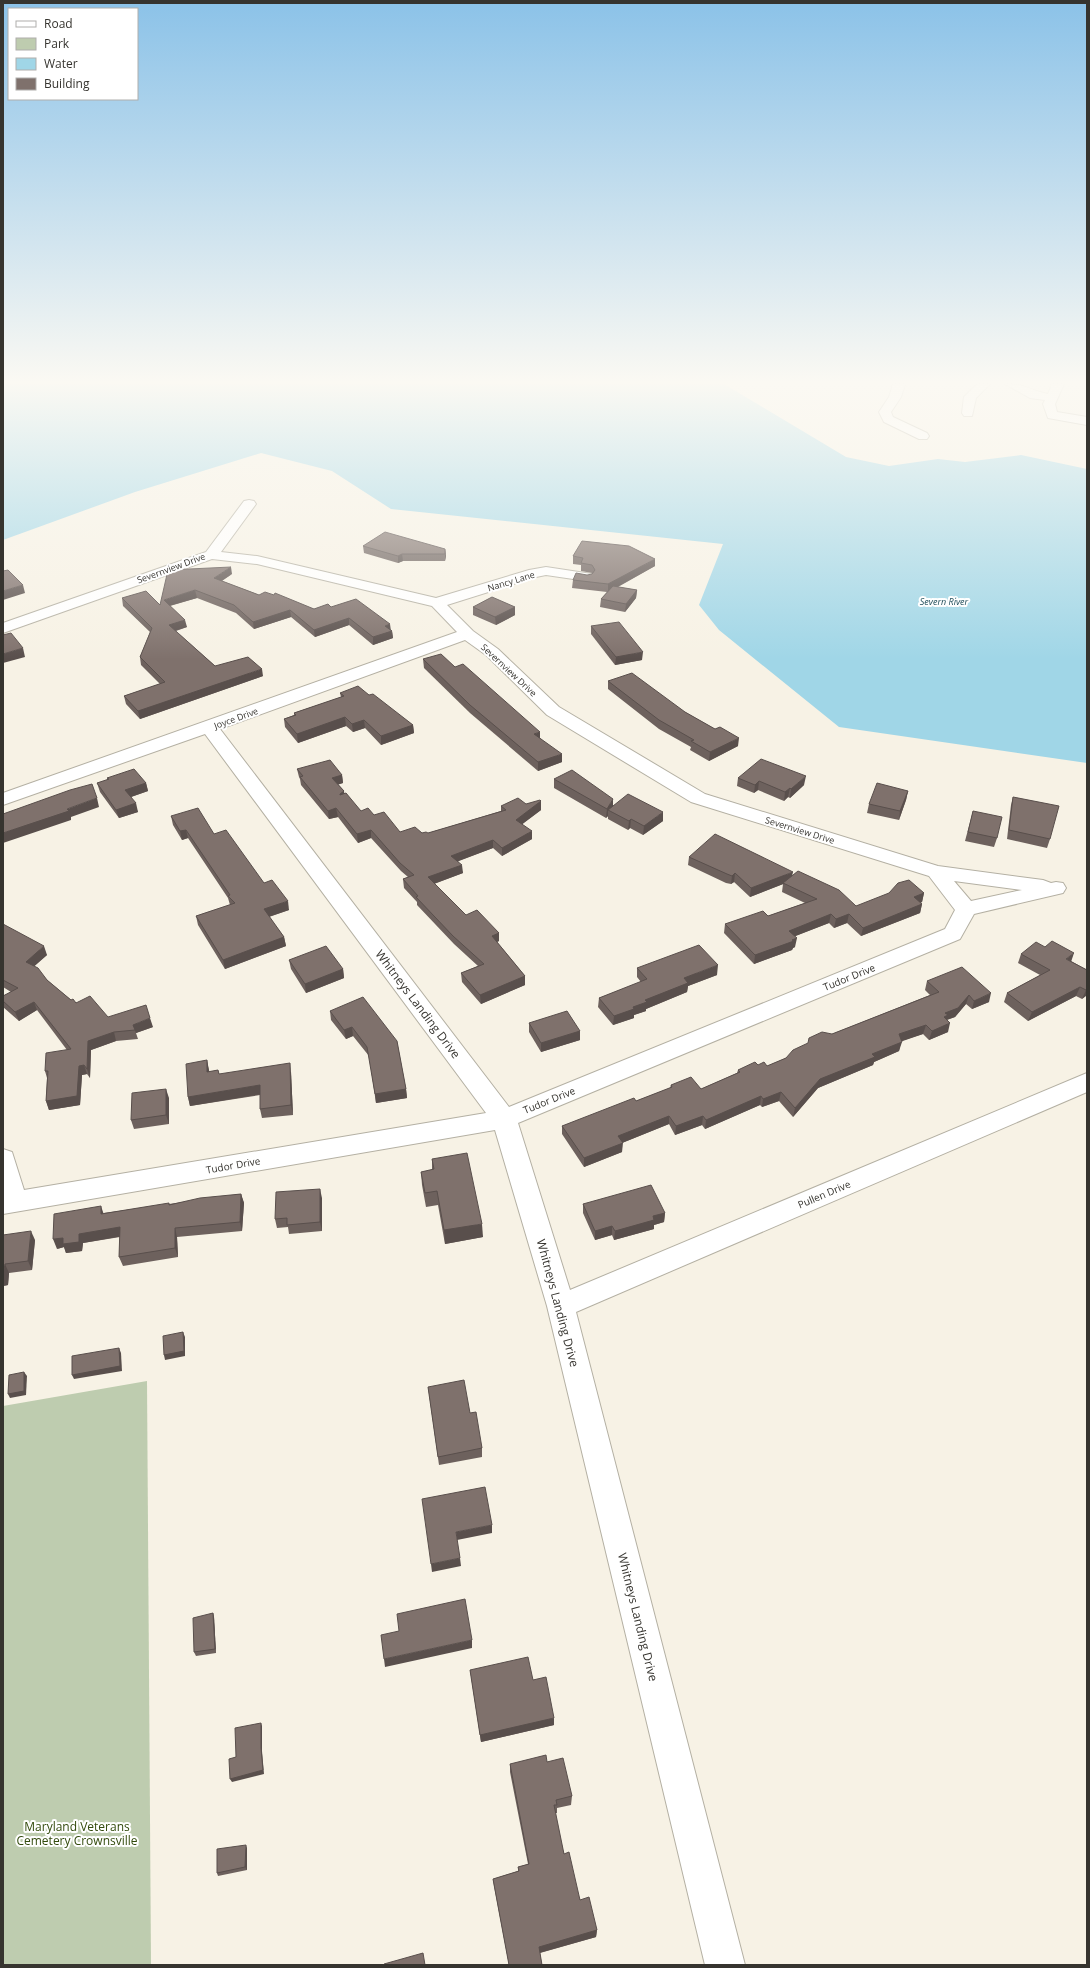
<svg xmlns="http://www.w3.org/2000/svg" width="1090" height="1968" viewBox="0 0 1090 1968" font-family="'Open Sans',sans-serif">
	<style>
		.green { fill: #beccaf }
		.water { fill: #a0d6e7 }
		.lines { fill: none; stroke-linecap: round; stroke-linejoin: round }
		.street-casing { stroke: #b4b0a3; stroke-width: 2 }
		.secondary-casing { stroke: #b4b0a3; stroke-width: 2 }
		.street { fill: #fff; fill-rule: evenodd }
		.secondary { fill: #fff; fill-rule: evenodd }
		.wall { fill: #6d615d }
		.shaded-wall { fill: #594f4c }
		.building { fill: #7f716c; stroke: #594f4c }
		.labels { text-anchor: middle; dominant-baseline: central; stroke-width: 4; stroke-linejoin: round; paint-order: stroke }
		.far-street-label { font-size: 9px; fill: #36342f; stroke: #fff }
		.far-water-label { font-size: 9px; font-style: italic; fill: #1c4a57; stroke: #fff }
		.street-label { font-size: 10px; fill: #36342f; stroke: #fff }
		.near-street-label { font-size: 12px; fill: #36342f; stroke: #fff }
		.near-park-label { font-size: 12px; fill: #324a0c; stroke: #fff }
	</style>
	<rect width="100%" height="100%" fill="#f7f2e5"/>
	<path class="green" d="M147 1381 151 1965H3V1406Z"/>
	<path class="water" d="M3 384H724L846 457 889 466 938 459 965 462 1021 455 1087 469V763L839 727 719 630 699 605 723 544 391 509 332 471 261 453 135 492 3 540Z"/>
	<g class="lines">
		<defs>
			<g id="street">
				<path d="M977 384H990L976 398 972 416H964L962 413 964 397Z"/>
				<path d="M1005 384C1022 383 1032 391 1048 394L1052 384H1064L1055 404 1057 412 1087 417V425L1048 418 1043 404 1045 400 1030 398Z"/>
				<path d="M249 500 254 501 256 504 221 552 257 556 436 598 529 570 546 567 592 574 594 577 592 580 587 581 546 575 536 577 447 605 473 631 498 649 559 707 705 794 938 866 1043 880 1051 883 1056 882 1063 883 1066 888 1063 893 974 914 960 939 518 1123 570 1290 1087 1073V1092L576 1312 745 1965H705L547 1306 495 1130 3 1214V1149L12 1152 24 1190 486 1113 205 734 3 805V793L457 632 432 606 257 564 212 559 3 633V623L206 552 244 501ZM465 640 486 655 547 715 691 802 929 876 955 910 945 929 509 1107 220 729ZM954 881 1022 890 971 901Z"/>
			</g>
			<path id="secondary" d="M893 384H905L901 397 891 412 893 417 927 433 929 436 927 439H919L884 422 879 412 889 397Z"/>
		</defs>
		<use href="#street" class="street-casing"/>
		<use href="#secondary" class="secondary-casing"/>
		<use href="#street" class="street"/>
		<use href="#secondary" class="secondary"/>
	</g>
	<g class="wall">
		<path d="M363 546 445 549 446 556 445 561H403L398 563 364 553Z"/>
		<path d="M573 556 655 566 618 587 637 590 636 598 625 612 600 607 601 599 607 592 572 588 573 580 593 574 592 573 581 571V565L573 564Z"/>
		<path d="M232 574 222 581 259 595 314 609 331 607 391 630 392 631 393 638 373 645 349 625 315 637 291 617 254 629 236 613 197 598 170 606 187 627 176 631 215 666 263 676 140 719 126 704 124 696 160 684 141 665 140 657 150 632 123 606 122 598 160 605Z"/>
		<path d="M473 607H515V615L496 625 473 615Z"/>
		<path d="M591 626 642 660 615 665 591 634Z"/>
		<path d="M423 659 455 667 540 738 562 762 538 771 470 713 424 668Z"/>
		<path d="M608 681 685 712 715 729 738 746 709 761 690 750 691 747 659 729 608 689Z"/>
		<path d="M340 693 369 695 413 725 414 733 381 745 365 728 353 732 346 726 298 743 285 727 284 719 294 715V713L341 697Z"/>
		<path d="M297 769 342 775 343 783 338 784 344 791V794L361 811 374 815 400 832 428 833 501 811V806L526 804 541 801V810L522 824 532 839 502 856 493 848 458 861 463 873 434 884 466 915 499 933V941L497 942 525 976V985L481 1004 462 982 461 973 478 966 454 944 417 905V902L404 888 403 879 408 877 401 871 371 838 358 843 338 817 329 819 301 785 300 779 299 777Z"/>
		<path d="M107 778 146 783 148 791 131 797 138 812 119 818 100 792 97 783 108 780Z"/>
		<path d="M738 778 804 785 790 798 788 797 784 801 758 790 754 793 737 786Z"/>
		<path d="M554 779 613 806 663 821 643 835 630 828 628 830 608 819V816L606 818 554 788Z"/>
		<path d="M908 791 906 800 899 820 867 813 869 804Z"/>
		<path d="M1013 797 1050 839 1047 848 1007 839 1011 805Z"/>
		<path d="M973 811 997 838 994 847 965 841Z"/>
		<path d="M171 816 214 834 264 883 289 910 269 917 284 937 286 946 225 969 198 925 196 916 230 905 228 898 188 838 182 840 173 825Z"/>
		<path d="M689 857 792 876 856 906 924 893 922 902 920 903 922 904 920 913 861 936 847 923 834 928 829 923 795 936V947L793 948 792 950 754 964 724 933 725 924 768 916 805 903 782 892 783 884 750 897 734 882 731 884 726 883 688 865Z"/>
		<path d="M3 924 47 955 34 966 47 980 71 1000 108 1017 153 1027 136 1033 138 1039 116 1041 91 1050 90 1078 87 1074 82 1075 80 1105 49 1110 46 1101 47 1078 45 1071 67 1050 37 1010 19 1021 3 1007V996L11 992 3 987Z"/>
		<path d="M1021 954 1071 961 1087 970V995L1082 999 1076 996 1028 1021 1004 1002 1007 993 1040 975 1018 963Z"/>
		<path d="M289 960 343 969 344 978 306 993 291 969Z"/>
		<path d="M637 968 717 975 688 986 687 992 646 1009V1011L634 1015V1018L613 1025 598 1007 599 998 641 982 637 977Z"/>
		<path d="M927 981 989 1002 972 1009 966 1004 955 1017 947 1020 948 1032 929 1040 923 1034 901 1041 899 1051 874 1062 873 1065 818 1088 793 1117 779 1101 762 1107 760 1105 705 1129 702 1125 675 1135 669 1124 622 1143V1152L584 1167 562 1134V1126L636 1101 670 1088 671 1085 701 1089 737 1073 738 1070 758 1065 767 1066 786 1058 832 1034 930 995 925 990Z"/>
		<path d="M330 1011 397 1041 406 1089 407 1098 376 1103 369 1056 353 1036 346 1039 331 1020Z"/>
		<path d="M529 1023 580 1031V1040L541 1052 529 1032Z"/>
		<path d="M207 1060 209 1072 218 1070 219 1074 291 1072 293 1115 262 1118 260 1109V1095L190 1106 188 1097Z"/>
		<path d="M169 1098V1124L134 1129 131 1120Z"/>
		<path d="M432 1159 483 1237 445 1244 438 1205 426 1207 422 1185 421 1172 432 1170Z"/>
		<path d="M241 1194 244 1203 242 1231 177 1237 178 1257 123 1266 119 1257 120 1237 83 1243 82 1251 66 1253 64 1247 57 1249 104 1213Z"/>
		<path d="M322 1198V1231L289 1234 288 1227 277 1228 275 1219Z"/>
		<path d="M583 1204 665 1213 664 1222 654 1225V1229L614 1240 612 1235 595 1240 583 1213Z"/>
		<path d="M3 1235 35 1240 32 1270 9 1273 8 1285 3 1286Z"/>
		<path d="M428 1387 470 1413 482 1448V1457L439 1465Z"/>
		<path d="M213 1613 214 1617 216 1653 196 1656 194 1652Z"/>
		<path d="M470 1670 533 1680 554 1725 481 1742Z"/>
		<path d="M547 1762 572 1796 571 1805 557 1808V1813H555L564 1854 580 1900 597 1930 596 1937 540 1953 542 1965H509L494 1886 493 1879 518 1871V1867L528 1864 510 1772V1764Z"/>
		<path d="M247 1848V1870L218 1876 217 1873Z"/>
	</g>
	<g class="shaded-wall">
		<path d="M445 549 446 556 445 561Z"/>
		<path d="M402 554 403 561 398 563V556Z"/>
		<path d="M655 559V566L608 592V584Z"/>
		<path d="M231 567 232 574 215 585 214 578Z"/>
		<path d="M23 585 25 593 3 600V591Z"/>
		<path d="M195 590 197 598 165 607 164 600Z"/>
		<path d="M637 590 636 598 625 612 626 604Z"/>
		<path d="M515 607V615L496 625 495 617Z"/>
		<path d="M290 610 291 617 254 629 253 622Z"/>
		<path d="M349 618V625L315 637 314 630Z"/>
		<path d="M185 620 187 627 171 632 169 625Z"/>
		<path d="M390 624 391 631H392L393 638 373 645V637L385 626Z"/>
		<path d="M23 648 25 657 3 663V654Z"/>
		<path d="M643 652 642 660 615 665 616 657Z"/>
		<path d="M262 669 263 676 140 719 138 711Z"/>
		<path d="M345 717 346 726 298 743 297 734Z"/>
		<path d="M364 720 365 728 353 732 352 724Z"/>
		<path d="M413 725 414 733 381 745V736Z"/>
		<path d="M540 732V741L534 734Z"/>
		<path d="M739 738 738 746 709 761 710 752Z"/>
		<path d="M562 754V762L538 771V762Z"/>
		<path d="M342 775 343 783 334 786 332 778Z"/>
		<path d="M806 776 804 785 790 798 791 789Z"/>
		<path d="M759 781 758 790 754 793 755 785Z"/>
		<path d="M146 783 148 791 128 798 125 790Z"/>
		<path d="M790 788 788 797 784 801 785 792Z"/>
		<path d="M344 791 345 799 341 802 340 794Z"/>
		<path d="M908 791 906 800 899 820 900 811Z"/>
		<path d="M97 798 99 807 71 817V820L3 843V833Z"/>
		<path d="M613 799V808L608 810V816L606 818 607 809Z"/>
		<path d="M541 801V810L516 829V820Z"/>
		<path d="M136 803 138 812 119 818 116 810Z"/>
		<path d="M336 808 338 817 329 819 328 811Z"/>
		<path d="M663 812V821L643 835 644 826Z"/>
		<path d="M631 819 630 828 628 830 629 821Z"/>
		<path d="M186 830 188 838 182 840 180 831Z"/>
		<path d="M371 830V838L358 843 357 834Z"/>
		<path d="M532 831V839L502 856V848Z"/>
		<path d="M493 840V848L451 864V856Z"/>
		<path d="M462 865 463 873 428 886V877Z"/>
		<path d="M793 872 791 881 750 897 751 888Z"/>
		<path d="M735 873 734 882 731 884 732 876Z"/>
		<path d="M924 893 922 902 912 906 914 897Z"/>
		<path d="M288 901 289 910 265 918 264 909Z"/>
		<path d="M922 904 920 913 861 936 863 928Z"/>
		<path d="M831 914 829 923 788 939 789 931Z"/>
		<path d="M849 914 847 923 834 928 836 919Z"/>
		<path d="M499 933V941L492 944V936Z"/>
		<path d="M284 937 286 946 225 969 223 960Z"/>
		<path d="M797 938 795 947 793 948 792 950 754 964 755 955Z"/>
		<path d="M44 946 47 955 29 971 26 962Z"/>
		<path d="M1074 953 1071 962 1066 959Z"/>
		<path d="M718 965 717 975 688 986 687 992 646 1009V1011L634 1015V1018L613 1025 614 1016 645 1000 684 978Z"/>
		<path d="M343 969 344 978 306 993 305 984Z"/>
		<path d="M525 976V985L481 1004 480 995Z"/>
		<path d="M1080 987 1076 996 1028 1021 1032 1012Z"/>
		<path d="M1087 989V995L1082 999 1086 990Z"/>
		<path d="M991 993 989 1002 972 1009 974 1001Z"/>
		<path d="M969 995 966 1004 955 1017 946 1020 944 1017 945 1013Z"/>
		<path d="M34 1002 37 1010 19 1021 15 1012Z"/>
		<path d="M150 1018 153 1027 136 1033 133 1025Z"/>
		<path d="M950 1023 948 1032 929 1040 932 1031Z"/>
		<path d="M926 1025 923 1034 897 1043 899 1034Z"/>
		<path d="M352 1027 353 1036 346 1039 344 1030Z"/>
		<path d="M580 1031V1040L541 1052V1043Z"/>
		<path d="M114 1032 116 1041 91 1050 90 1078 87 1069 88 1041Z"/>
		<path d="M902 1042 899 1051 874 1062 873 1065 818 1088 793 1117 795 1108 820 1079 872 1054Z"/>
		<path d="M207 1060 209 1070 210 1081 207 1072Z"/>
		<path d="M290 1063 291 1072 293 1115 291 1105Z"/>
		<path d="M84 1065 87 1074 82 1075 80 1105 49 1110 46 1101 79 1066Z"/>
		<path d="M260 1085 262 1094 190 1106 188 1097Z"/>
		<path d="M166 1089 169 1098V1124L166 1115Z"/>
		<path d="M406 1089 407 1098 376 1103 375 1094Z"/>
		<path d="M781 1092 779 1101 762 1107 763 1099Z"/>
		<path d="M761 1096 760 1105 705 1129 706 1120Z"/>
		<path d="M669 1116V1124L617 1145 618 1136Z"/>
		<path d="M703 1116 702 1125 675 1135 676 1126Z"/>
		<path d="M623 1143 622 1152 584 1167V1158Z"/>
		<path d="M320 1189 322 1198V1231L320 1222Z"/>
		<path d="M241 1194 244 1203 242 1231 240 1222Z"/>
		<path d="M101 1206 104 1215 101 1214Z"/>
		<path d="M665 1213 664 1222 654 1225V1229L614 1240 615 1231 653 1216Z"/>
		<path d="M482 1224 483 1237 445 1244 444 1230Z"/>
		<path d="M612 1226V1235L595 1240V1231Z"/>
		<path d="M120 1227 123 1236 83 1243 82 1251 66 1253 64 1247 57 1249 53 1239 79 1234Z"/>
		<path d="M175 1228 177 1237 178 1257 175 1248Z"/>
		<path d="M31 1231 35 1240 32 1270 28 1261Z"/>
		<path d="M5 1264 9 1273 8 1285 3 1286V1276Z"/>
		<path d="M183 1332 185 1337V1356L165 1360 164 1355Z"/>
		<path d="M119 1348 121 1353 122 1371 74 1379 72 1375Z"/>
		<path d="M24 1372 27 1376 26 1395 10 1398 8 1394Z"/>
		<path d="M492 1525V1533L457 1540 456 1532Z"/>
		<path d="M460 1558 461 1566 432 1572 431 1564Z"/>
		<path d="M213 1613 214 1617 216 1653 215 1649Z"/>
		<path d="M472 1640V1648L385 1667 384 1659Z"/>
		<path d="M554 1718V1725L481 1742 480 1735Z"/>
		<path d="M261 1723 262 1726V1751L264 1774 232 1782 230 1779 261 1748Z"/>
		<path d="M246 1845 247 1848V1870L245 1867Z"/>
		<path d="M597 1930 596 1937 539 1953V1947Z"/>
	</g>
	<g class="building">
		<path d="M385 532 445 549V554H402L398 556 363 546Z"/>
		<path d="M582 541 629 546 655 559 608 584 573 580 576 573 587 575 592 574 595 570 592 565 581 563 583 558 573 556Z"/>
		<path d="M231 567 214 578 259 595 265 592 274 595 275 593 314 609 328 604 331 607 356 599 390 624 385 626 392 631 373 637 349 618 314 630 290 610 253 622 234 605 195 590 164 600 185 620 169 625 215 666 248 657 262 669 138 711 124 696 165 682 140 657 152 628 122 598 146 591 160 605 168 570Z"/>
		<path d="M8 570 23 585 3 591V571Z"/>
		<path d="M613 586 637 590 626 604 601 599Z"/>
		<path d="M492 597 515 607 495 617 473 607Z"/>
		<path d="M619 622 643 652 616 657 591 626Z"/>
		<path d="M11 633 23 648 3 654V635Z"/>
		<path d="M441 654 455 667 463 664 540 732 534 734 562 754 538 762 470 705 423 659Z"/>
		<path d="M632 673 685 712 715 729 720 727 739 738 710 752 691 741 694 740 659 720 608 681Z"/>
		<path d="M358 686 369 695 373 694 413 725 381 736 364 720 352 724 345 717 297 734 284 719 296 715 294 713 344 696 340 693Z"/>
		<path d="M761 759 806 776 791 789 790 788 785 792 759 781 755 785 738 778Z"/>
		<path d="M330 760 342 775 332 778 344 791 340 794V795L346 793 361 811 368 808 374 815 384 812 400 832 415 827 422 833 426 832 428 833 506 810 501 806 518 798 526 804 540 800 541 801 516 820 532 831 502 848 493 840 451 856 462 865 428 877 466 915 477 910 499 933 492 936 525 976 480 995 461 973 484 964 453 936 416 897 418 896 403 879 414 875 400 863 371 830 357 834 336 808 328 811 300 777 303 776 297 769Z"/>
		<path d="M134 769 146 783 125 790 136 803 116 810 97 783 109 779 107 778Z"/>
		<path d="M572 770 613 799 607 809 554 779Z"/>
		<path d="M877 783 908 791 900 811 869 804Z"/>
		<path d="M92 784 97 798 67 809 69 811 3 833V814L70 790Z"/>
		<path d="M628 794 663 812 644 826 631 819 629 821 608 810Z"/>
		<path d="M1013 797 1059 806 1050 839 1009 830Z"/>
		<path d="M198 808 214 834 226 830 264 883 272 880 288 901 264 909 284 937 223 960 196 916 235 903 228 896 230 895 186 830 180 831 171 816Z"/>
		<path d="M973 811 1002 817 997 838 968 832Z"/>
		<path d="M715 834 793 872 751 888 735 873 732 876 727 874 689 857Z"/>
		<path d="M798 871 839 890 856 906 889 893 898 883 909 880 924 893 914 897 922 904 863 928 849 914 836 919 831 914 789 931 797 938 792 940 794 941 755 955 725 924 763 911 768 916 817 899 783 883Z"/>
		<path d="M3 924 44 946 26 962 38 968 47 980 71 1000 73 999 76 1003 90 996 108 1017 146 1005 150 1018 133 1025 135 1030 114 1032 88 1041 87 1069 84 1065 79 1066 77 1096 46 1101 48 1071H45L46 1053 71 1049 34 1002 15 1012 3 1001V996L18 988 3 980Z"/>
		<path d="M1052 941 1074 953 1066 959 1087 970V989L1086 990 1080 987 1032 1012 1007 993 1050 970 1021 954 1036 942 1045 947Z"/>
		<path d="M699 945 718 965 684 978 688 983 645 1000 647 1002 633 1007 634 1009 614 1016 599 998 647 979 637 968Z"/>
		<path d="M326 946 343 969 305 984 289 960Z"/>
		<path d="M962 967 991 993 974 1001 969 995 958 1008 945 1013 948 1015 944 1017 950 1023 932 1031 926 1025 899 1034 902 1042 872 1054 875 1057 820 1079 795 1108 781 1092 763 1099 761 1096 706 1120 703 1116 676 1126 669 1116 618 1136 623 1143 584 1158 562 1126 634 1098 636 1101 672 1087 671 1085 691 1077 701 1089 740 1072 738 1070 755 1062 758 1065 764 1062 767 1066 786 1058 793 1050 808 1043 809 1038 822 1032 832 1034 939 992 927 981Z"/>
		<path d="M363 997 397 1041 406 1089 375 1094 367 1047 352 1027 344 1030 330 1011Z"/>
		<path d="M567 1011 580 1031 541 1043 529 1023Z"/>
		<path d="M207 1060V1072L218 1070 219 1074 290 1063 291 1105 260 1109V1085L188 1097 186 1064Z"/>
		<path d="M166 1089V1115L131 1120 132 1093Z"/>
		<path d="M467 1153 482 1224 444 1230 437 1191 425 1193 421 1172 434 1169 432 1159Z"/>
		<path d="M651 1185 665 1213 653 1216 654 1220 615 1231 612 1226 595 1231 583 1204Z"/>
		<path d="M320 1189V1222L287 1225V1218L275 1219 276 1192Z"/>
		<path d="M241 1194 240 1222 175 1228V1248L119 1257 120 1227 79 1234V1242L63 1244V1238L53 1239 54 1214 101 1206V1214L169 1203V1205L200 1198Z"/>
		<path d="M31 1231 28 1261 5 1264 3 1276V1235Z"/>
		<path d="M183 1332 184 1351 164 1355 163 1336Z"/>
		<path d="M119 1348 120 1366 72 1375V1356Z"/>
		<path d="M24 1372V1391L8 1394 9 1375Z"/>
		<path d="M464 1380 470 1413 476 1412 482 1448 438 1457 428 1387Z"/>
		<path d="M485 1487 492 1525 456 1532 460 1558 431 1564 422 1499Z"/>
		<path d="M465 1599 472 1640 384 1659 381 1635 399 1631 397 1614Z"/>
		<path d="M213 1613 215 1649 194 1652 193 1618Z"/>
		<path d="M528 1657 533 1680 546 1677 554 1718 480 1735 470 1670Z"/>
		<path d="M261 1723V1748L263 1770 230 1779 229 1759 236 1757 235 1728Z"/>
		<path d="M546 1755 547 1762 563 1758 572 1796 556 1800 557 1805H554L564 1854 569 1852 580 1900 589 1897 597 1930 539 1947 542 1965H509L493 1879 519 1871 518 1867 529 1864 510 1764Z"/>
		<path d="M246 1845 245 1867 217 1873V1849Z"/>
		<path d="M423 1953 425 1965H384V1964Z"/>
	</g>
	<linearGradient id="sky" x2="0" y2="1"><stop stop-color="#8bc2e8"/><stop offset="0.58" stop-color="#fbf9f3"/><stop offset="1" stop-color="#fbf9f3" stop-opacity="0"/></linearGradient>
	<rect width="1090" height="659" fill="url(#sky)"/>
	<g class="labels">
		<g class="far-street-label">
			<text transform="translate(171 568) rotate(-20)">Severnview Drive</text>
			<text transform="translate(511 581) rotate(-17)">Nancy Lane</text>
			<text transform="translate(509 670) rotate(43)">Severnview Drive</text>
			<text transform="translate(236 718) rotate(-20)">Joyce Drive</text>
			<text transform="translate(800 830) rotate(17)">Severnview Drive</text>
		</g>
		<g class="far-water-label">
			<text x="944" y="601">Severn River</text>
		</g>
		<g class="street-label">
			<text transform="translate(849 977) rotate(-22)">Tudor Drive</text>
			<text transform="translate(549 1100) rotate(-22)">Tudor Drive</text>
			<text transform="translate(233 1165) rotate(-10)">Tudor Drive</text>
			<text transform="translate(824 1194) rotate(-23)">Pullen Drive</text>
		</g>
		<g class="near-street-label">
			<text transform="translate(418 1004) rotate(53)">Whitneys Landing Drive</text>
			<text transform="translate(558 1303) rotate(75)">Whitneys Landing Drive</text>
			<text transform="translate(638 1617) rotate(76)">Whitneys Landing Drive</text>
		</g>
		<g class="near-park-label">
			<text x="77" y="1826">Maryland Veterans<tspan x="77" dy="14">Cemetery Crownsville</tspan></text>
		</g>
	</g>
	<rect width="1090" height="1968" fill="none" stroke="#36342f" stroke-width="8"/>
	<rect x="8" y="8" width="130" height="92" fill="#ffffff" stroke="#afaeac"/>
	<rect x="16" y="21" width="20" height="6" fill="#ffffff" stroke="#afaeac"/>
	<text x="44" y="28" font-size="12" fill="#36342f">Road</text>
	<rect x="16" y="38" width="20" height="12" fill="#beccaf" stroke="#afaeac"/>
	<text x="44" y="48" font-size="12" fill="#36342f">Park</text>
	<rect x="16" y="58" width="20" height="12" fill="#a0d6e7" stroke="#afaeac"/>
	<text x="44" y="68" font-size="12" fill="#36342f">Water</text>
	<rect x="16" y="78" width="20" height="12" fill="#7f716c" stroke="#afaeac"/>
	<text x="44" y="88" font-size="12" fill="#36342f">Building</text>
</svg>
